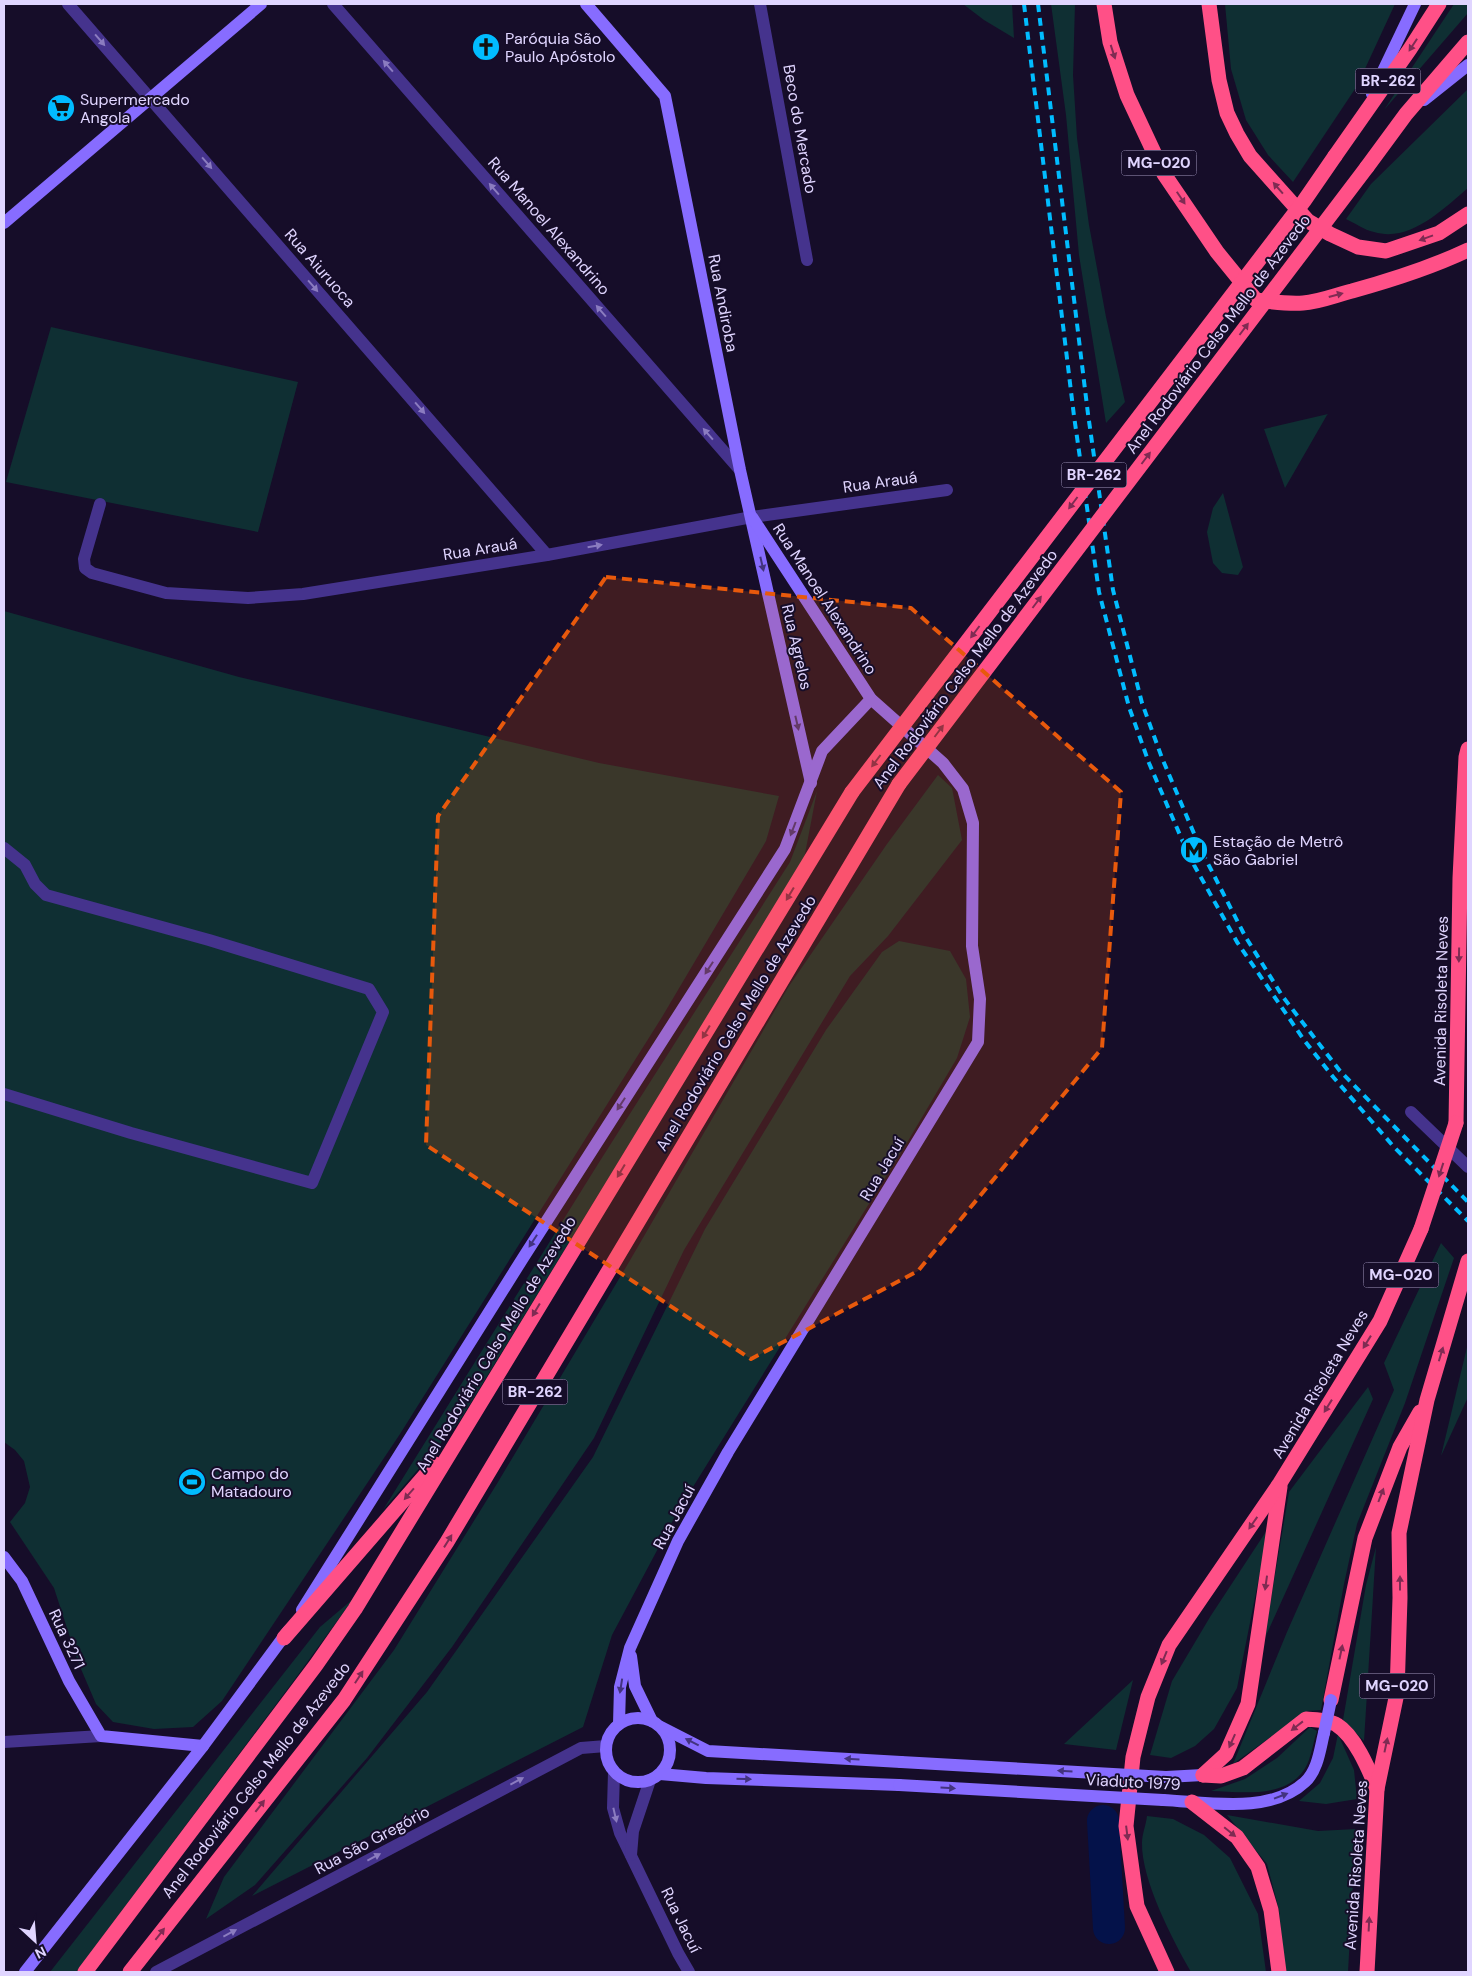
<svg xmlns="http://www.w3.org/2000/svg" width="1472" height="1976" viewBox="0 0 1472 1976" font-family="'DM Sans',sans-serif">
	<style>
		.green { fill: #0f2f33 }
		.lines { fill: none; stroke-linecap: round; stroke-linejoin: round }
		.river { stroke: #04124a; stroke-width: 32 }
		.street { stroke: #45338d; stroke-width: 12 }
		.secondary { stroke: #876cff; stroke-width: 12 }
		.highway { stroke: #ff5087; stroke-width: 15 }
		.rail { stroke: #01bcff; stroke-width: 4; stroke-dasharray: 8 6; stroke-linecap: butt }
		.secondary-bridge { stroke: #876cff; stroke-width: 12 }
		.highway-bridge { stroke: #ff5087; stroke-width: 15 }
		.oneway { fill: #8b7cc0 }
		.oneway2 { fill: #7f2b53 }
		.oneway3 { fill: #43337f }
		.marked { fill: #e8590c; fill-opacity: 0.2; stroke: #e8590c; stroke-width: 4; stroke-dasharray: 10 6; stroke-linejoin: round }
		.labels { text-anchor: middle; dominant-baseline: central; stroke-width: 4; stroke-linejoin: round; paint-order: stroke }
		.shield { fill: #160d29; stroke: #a399bf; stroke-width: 1 }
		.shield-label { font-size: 15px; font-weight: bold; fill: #e0d5ff }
		.poi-label { font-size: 16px; fill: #e0d5ff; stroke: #160d29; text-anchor: start }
		.street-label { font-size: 16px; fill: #e0d5ff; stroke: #160d29 }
	</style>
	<rect width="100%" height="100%" fill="#160d29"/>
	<g class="green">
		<path d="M963 4H1012L1014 38 984 20Z"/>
		<path d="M1051 4H1075L1073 75 1077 138 1089 225 1106 317 1125 402 1106 423 1079 255 1066 115Z"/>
		<path d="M1225 4H1395L1357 86 1293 182 1268 155 1246 120 1231 69Z"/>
		<path d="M1454 4H1468V13L1384 110Z"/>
		<path d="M1468 89V188C1443 209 1410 243 1374 232 1364 230 1355 223 1346 219L1371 184Z"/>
		<path d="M51 327 298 382 258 532 6 482Z"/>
		<path d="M1328 414 1327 415 1285 488 1264 429Z"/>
		<path d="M1223 493 1243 567 1238 575 1222 573 1213 563 1207 532 1213 508Z"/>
		<path d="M4 611 239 677 599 763 779 796 766 841 662 1017 400 1434 222 1701 193 1727 154 1729 113 1722 96 1704 78 1662 54 1588 10 1522 25 1503 30 1487 24 1461 15 1450 4 1442Z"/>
		<path d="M938 775 952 788 962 840 888 936 850 976 684 1250 594 1438 452 1647 367 1758 255 1885 206 1919 224 1877 394 1650 498 1482 629 1262 789 986 887 844Z"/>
		<path d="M817 791 804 859 459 1422 383 1510 598 1164 790 862Z"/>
		<path d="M899 941 950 951 966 979 970 1017 957 1058 908 1141 678 1511 612 1635 583 1727 252 1896 427 1692 593 1457 705 1229 826 1030 882 952Z"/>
		<path d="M1441 1243 1454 1258 1405 1403 1357 1524 1344 1584 1321 1710 1307 1711 1233 1764 1287 1632 1394 1390 1384 1363Z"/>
		<path d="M1468 1343V1397L1441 1456Z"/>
		<path d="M1368 1387 1373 1399 1264 1640 1289 1492Z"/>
		<path d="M1269 1527 1237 1688 1214 1729 1195 1746 1171 1758 1150 1755 1172 1681 1210 1617Z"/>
		<path d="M1376 1547 1364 1741 1343 1720 1366 1585Z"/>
		<path d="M353 1599 295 1679 76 1972H50L320 1627Z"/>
		<path d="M1133 1680 1116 1750 1064 1744Z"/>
		<path d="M1310 1727 1317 1731C1314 1740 1312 1751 1309 1760 1294 1800 1244 1792 1211 1791L1245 1779 1277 1758Z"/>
		<path d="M1338 1734 1354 1770 1357 1799 1326 1804 1299 1801 1320 1783 1333 1758Z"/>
		<path d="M1227 1815 1318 1831 1356 1829 1348 1972H1285L1279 1910 1267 1864Z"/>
		<path d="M1147 1816 1173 1819 1204 1835 1230 1858 1258 1914 1266 1972H1191C1173 1941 1141 1879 1142 1843 1142 1834 1146 1825 1147 1816Z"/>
	</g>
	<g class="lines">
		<path class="river" d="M1103 1821 1109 1928"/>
		<g class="street">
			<path d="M68 4 547 555"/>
			<path d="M333 4 740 470"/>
			<path d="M760 4 807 260"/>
			<path d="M100 504 84 559 85 568 92 573 166 593 248 598 303 594 547 555 752 517 947 490"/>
			<path d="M4 848 25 865 35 884 46 895 209 940 369 989 383 1012 312 1183 131 1133 4 1094"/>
			<path d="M1411 1112 1468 1167"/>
			<path d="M4 1742 101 1736"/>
			<path d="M614 1772 613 1808 620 1833 678 1953 689 1972"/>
			<path d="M631 1855 633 1831 650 1780"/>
			<path d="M156 1972 581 1748 606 1746"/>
		</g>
		<g class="secondary">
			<path d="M586 4 665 96 740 470 811 783"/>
			<path d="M1372 94 1415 4"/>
			<path d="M1424 100 1468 65"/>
			<path d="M4 223 261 4"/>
			<path d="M4 1557 22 1581 69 1681 101 1736 203 1746"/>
			<path d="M302 1610 523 1258 785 849 822 751 871 699"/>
			<path d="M631 1656 635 1686 652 1721"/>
			<circle cx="638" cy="1750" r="32"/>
			<path d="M619 1724 620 1687 630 1648 678 1541 728 1452 978 1042 980 999 972 946 973 823 963 789 943 763 871 699 752 517"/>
			<path d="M661 1727 708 1751 901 1762"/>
			<path d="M660 1774 706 1778 899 1785"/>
			<path d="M1166 1777 1203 1775"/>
			<path d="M1163 1800C1207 1802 1270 1815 1305 1782 1318 1770 1320 1749 1324 1733"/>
			<path d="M25 1972 203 1746 288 1631"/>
		</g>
		<g class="highway">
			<path d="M1104 4 1110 42 1127 95 1164 174 1217 252 1256 300C1272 302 1287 304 1303 303 1319 302 1336 295 1352 291 1392 280 1430 268 1468 250"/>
			<path d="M1209 4 1219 80 1227 113 1237 134 1250 156 1308 221 1330 234 1358 247 1386 251 1439 233 1468 214"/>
			<path d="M1335 156 1410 49 1439 4"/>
			<path d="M1367 167 1406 114 1468 42"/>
			<path d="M1456 1123 1460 878 1466 757 1468 749"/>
			<path d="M284 1638 435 1464"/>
			<path d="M1331 1700 1365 1538 1400 1447 1420 1412"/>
			<path d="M1203 1775 1226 1754 1248 1704 1280 1487"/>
			<path d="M1203 1775 1221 1776 1243 1768 1306 1719C1315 1720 1330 1720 1337 1725 1355 1736 1369 1770 1377 1789"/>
			<path d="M1192 1802 1237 1837 1258 1867 1271 1910 1279 1972"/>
			<path d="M85 1972 316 1665 355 1609 852 792"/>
			<path d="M130 1972 344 1700 447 1542 899 784"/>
			<path d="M1167 1972 1137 1906 1126 1826 1133 1757 1148 1697 1169 1645 1280 1483 1380 1321 1421 1229"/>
			<path d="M1367 1972 1377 1789 1397 1693 1400 1598 1399 1533 1427 1400 1468 1261"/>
		</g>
		<g class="rail">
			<path d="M1024 4 1074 416 1099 592 1129 707 1149 763 1189 856 1237 942 1304 1040 1334 1078 1394 1147 1468 1221"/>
			<path d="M1038 4 1088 414 1113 590 1142 703 1162 758 1201 850 1245 936 1283 997 1340 1071 1468 1202"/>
		</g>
		<g class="secondary-bridge">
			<path d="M1324 1733 1331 1700"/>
			<path d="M901 1762 1166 1777"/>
			<path d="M899 1785 1163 1800"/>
		</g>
		<g class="highway-bridge">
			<path d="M899 784 1367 167"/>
			<path d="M852 792 1304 201 1335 156"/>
			<path d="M1421 1229 1456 1123"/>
		</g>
	</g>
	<defs><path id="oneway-solid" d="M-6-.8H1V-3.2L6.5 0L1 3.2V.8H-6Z" transform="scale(1.25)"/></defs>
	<g class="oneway">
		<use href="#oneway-solid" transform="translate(100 40) rotate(49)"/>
		<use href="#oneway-solid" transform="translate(388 66) rotate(-131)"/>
		<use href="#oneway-solid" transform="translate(207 163) rotate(49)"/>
		<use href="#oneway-solid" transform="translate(494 189) rotate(-131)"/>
		<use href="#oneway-solid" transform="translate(313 286) rotate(49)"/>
		<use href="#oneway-solid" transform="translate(601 311) rotate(-131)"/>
		<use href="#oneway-solid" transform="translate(420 408) rotate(49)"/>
		<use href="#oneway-solid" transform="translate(708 434) rotate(-131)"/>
		<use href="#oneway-solid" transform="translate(595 546) rotate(-10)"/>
		<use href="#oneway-solid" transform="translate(517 1781) rotate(-28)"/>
		<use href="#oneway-solid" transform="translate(615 1815) rotate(77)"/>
		<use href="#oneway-solid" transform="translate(374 1857) rotate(-28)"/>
		<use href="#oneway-solid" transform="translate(230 1933) rotate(-28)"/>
	</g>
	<g class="oneway2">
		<use href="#oneway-solid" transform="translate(1413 45) rotate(123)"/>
		<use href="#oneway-solid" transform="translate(1113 52) rotate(72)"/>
		<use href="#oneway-solid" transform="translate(1278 188) rotate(-131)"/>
		<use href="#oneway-solid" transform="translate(1181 198) rotate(56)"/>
		<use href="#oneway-solid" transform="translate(1426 238) rotate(160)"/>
		<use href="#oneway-solid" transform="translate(1336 295) rotate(-15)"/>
		<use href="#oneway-solid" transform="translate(1244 329) rotate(-53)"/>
		<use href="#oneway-solid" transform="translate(1146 458) rotate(-53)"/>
		<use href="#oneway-solid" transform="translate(1073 503) rotate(127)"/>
		<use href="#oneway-solid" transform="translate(1037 602) rotate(-53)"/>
		<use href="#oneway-solid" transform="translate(975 632) rotate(127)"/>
		<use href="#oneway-solid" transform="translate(939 731) rotate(-53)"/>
		<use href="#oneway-solid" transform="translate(876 761) rotate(127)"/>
		<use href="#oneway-solid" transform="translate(790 894) rotate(121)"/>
		<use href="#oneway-solid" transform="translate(1459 955) rotate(91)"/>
		<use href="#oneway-solid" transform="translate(706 1032) rotate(121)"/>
		<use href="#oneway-solid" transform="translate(1441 1170) rotate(108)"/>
		<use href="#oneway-solid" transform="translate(621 1171) rotate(121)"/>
		<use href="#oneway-solid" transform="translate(536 1310) rotate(121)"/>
		<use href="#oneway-solid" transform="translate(1367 1342) rotate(122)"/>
		<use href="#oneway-solid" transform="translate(1441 1354) rotate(-73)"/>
		<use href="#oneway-solid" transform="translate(1328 1406) rotate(122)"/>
		<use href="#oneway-solid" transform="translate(409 1494) rotate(131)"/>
		<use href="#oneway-solid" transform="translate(1381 1495) rotate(-69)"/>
		<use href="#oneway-solid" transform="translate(1253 1523) rotate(125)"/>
		<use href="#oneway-solid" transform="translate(448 1541) rotate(-58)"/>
		<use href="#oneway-solid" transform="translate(1266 1583) rotate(98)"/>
		<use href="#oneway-solid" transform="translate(1400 1583) rotate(-90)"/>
		<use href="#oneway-solid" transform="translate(1341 1652) rotate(-78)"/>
		<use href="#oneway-solid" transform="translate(1164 1658) rotate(112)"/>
		<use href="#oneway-solid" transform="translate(359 1677) rotate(-57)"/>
		<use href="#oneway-solid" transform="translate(1297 1726) rotate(142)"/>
		<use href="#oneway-solid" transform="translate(1232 1741) rotate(114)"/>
		<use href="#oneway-solid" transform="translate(1386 1745) rotate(-78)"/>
		<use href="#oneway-solid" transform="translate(260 1806) rotate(-52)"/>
		<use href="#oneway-solid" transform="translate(1230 1832) rotate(39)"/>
		<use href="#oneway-solid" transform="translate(1127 1833) rotate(83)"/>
		<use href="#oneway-solid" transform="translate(1369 1924) rotate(-87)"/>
		<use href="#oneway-solid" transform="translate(160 1934) rotate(-52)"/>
	</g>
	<g class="oneway3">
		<use href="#oneway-solid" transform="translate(762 564) rotate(77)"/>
		<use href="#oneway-solid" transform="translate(797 723) rotate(77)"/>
		<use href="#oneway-solid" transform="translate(793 829) rotate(111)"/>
		<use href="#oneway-solid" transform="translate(709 968) rotate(123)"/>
		<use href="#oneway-solid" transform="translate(621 1104) rotate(123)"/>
		<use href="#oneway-solid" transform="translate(533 1241) rotate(123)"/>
		<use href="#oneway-solid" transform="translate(621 1686) rotate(99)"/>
		<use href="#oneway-solid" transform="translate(692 1742) rotate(-153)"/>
		<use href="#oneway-solid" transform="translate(852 1759) rotate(-177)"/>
		<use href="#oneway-solid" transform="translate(1065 1771) rotate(-177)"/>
		<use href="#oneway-solid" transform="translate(744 1779) rotate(2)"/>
		<use href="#oneway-solid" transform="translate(948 1788) rotate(3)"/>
		<use href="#oneway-solid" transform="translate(1281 1796) rotate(-21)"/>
	</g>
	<path class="marked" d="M606 577 911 608 1121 792 1102 1048 918 1271 751 1359 426 1145 438 816Z"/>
	<defs>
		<symbol id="church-disc" viewBox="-11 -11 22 22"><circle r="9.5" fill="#01bcff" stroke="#160d29"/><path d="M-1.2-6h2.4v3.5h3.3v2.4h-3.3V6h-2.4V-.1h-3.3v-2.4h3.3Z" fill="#111"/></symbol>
		<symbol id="supermarket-disc" viewBox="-11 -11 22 22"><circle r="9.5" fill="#01bcff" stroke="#160d29"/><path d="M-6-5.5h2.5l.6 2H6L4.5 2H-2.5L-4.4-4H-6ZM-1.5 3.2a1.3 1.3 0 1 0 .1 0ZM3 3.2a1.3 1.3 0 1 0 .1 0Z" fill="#111"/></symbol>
		<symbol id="metro-disc" viewBox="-11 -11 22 22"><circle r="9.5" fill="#01bcff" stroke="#160d29"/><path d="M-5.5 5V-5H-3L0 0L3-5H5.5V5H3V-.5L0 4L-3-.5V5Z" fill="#111"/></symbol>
		<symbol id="stadium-disc" viewBox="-11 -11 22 22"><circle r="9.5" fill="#01bcff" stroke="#160d29"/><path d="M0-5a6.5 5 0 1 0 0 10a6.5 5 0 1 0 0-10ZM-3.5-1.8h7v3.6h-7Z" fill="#111"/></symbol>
	</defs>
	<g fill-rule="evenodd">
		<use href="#church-disc" x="470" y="31" width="32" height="32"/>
		<use href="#supermarket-disc" x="45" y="92" width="32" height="32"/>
		<use href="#metro-disc" x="1178" y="834" width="32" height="32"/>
		<use href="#stadium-disc" x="176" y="1466" width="32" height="32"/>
	</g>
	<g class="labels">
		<g class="shield">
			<rect x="1355.5" y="68.5" width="65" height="25" rx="4"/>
			<rect x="1121.5" y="150.5" width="75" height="25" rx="4"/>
			<rect x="1061.5" y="462.5" width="65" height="25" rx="4"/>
			<rect x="1363.5" y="1262.5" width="75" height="25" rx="4"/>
			<rect x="502.5" y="1379.5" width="65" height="25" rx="4"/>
			<rect x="1359.5" y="1673.5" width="75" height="25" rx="4"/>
		</g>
		<g class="shield-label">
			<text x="1388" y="81">BR-262</text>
			<text x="1159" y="163">MG-020</text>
			<text x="1094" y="475">BR-262</text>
			<text x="1401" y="1275">MG-020</text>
			<text x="535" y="1392">BR-262</text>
			<text x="1397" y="1686">MG-020</text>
		</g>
		<g class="poi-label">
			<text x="505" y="38">Paróquia São<tspan x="505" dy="18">Paulo Apóstolo</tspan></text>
			<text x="80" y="99">Supermercado<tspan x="80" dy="18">Angola</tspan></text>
			<text x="1213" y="841">Estação de Metrô<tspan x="1213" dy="18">São Gabriel</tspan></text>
			<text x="211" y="1473">Campo do<tspan x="211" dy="18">Matadouro</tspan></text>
		</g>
		<g class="street-label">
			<text transform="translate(800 129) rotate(80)">Beco do Mercado</text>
			<text transform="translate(549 226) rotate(49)">Rua Manoel Alexandrino</text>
			<text transform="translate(320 268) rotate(49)">Rua Aiuruoca</text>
			<text transform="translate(723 303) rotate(79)">Rua Andiroba</text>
			<text transform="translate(1218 334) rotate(-53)">Anel Rodoviário Celso Mello de Azevedo</text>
			<text transform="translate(880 482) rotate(-8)">Rua Arauá</text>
			<text transform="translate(480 549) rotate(-9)">Rua Arauá</text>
			<text transform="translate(825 599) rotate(57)">Rua Manoel Alexandrino</text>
			<text transform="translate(797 647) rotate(77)">Rua Agrelos</text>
			<text transform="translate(965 669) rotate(-53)">Anel Rodoviário Celso Mello de Azevedo</text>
			<text transform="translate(1441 1001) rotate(-89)">Avenida Risoleta Neves</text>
			<text transform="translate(736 1023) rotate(-59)">Anel Rodoviário Celso Mello de Azevedo</text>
			<text transform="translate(882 1169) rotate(-59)">Rua Jacuí</text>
			<text transform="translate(496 1344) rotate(-59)">Anel Rodoviário Celso Mello de Azevedo</text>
			<text transform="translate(1320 1384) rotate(-59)">Avenida Risoleta Neves</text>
			<text transform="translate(674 1517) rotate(-62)">Rua Jacuí</text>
			<text transform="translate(67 1639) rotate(65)">Rua 3271</text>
			<text transform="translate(256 1780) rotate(-52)">Anel Rodoviário Celso Mello de Azevedo</text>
			<text transform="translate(1133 1782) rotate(3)">Viaduto 1979</text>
			<text transform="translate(372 1840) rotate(-28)">Rua São Gregório</text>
			<text transform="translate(1356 1865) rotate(-86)">Avenida Risoleta Neves</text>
			<text transform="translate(681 1920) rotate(64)">Rua Jacuí</text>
		</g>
	</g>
	<rect width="1472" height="1976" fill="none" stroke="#e0d5ff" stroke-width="10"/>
	<g transform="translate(35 1941) rotate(154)" stroke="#160d29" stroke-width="4" paint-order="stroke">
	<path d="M0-4L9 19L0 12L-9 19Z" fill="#e0d5ff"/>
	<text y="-8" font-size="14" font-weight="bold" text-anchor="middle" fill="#e0d5ff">N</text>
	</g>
</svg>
